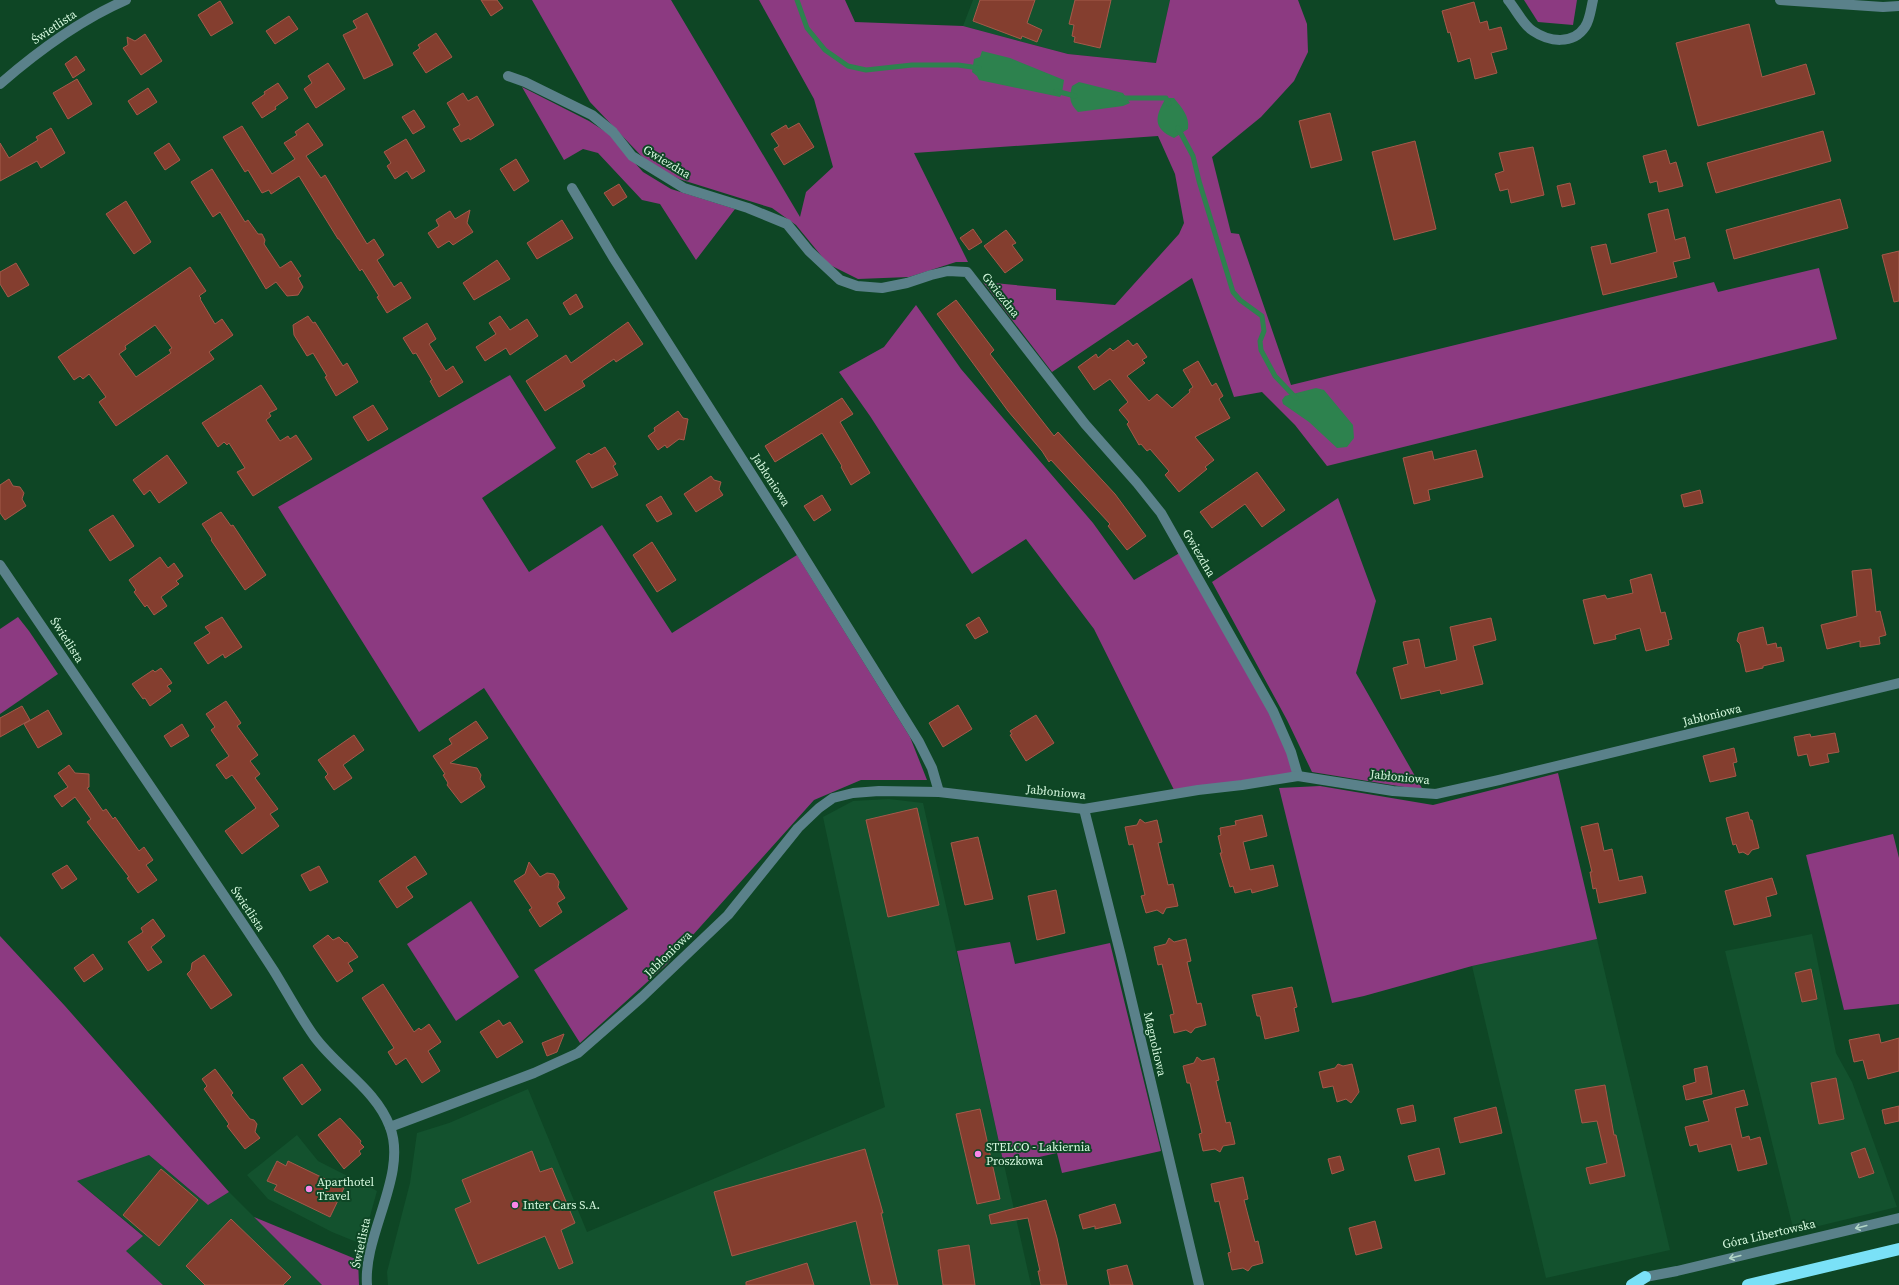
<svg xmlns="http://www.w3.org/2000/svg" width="1899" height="1285" viewBox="0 0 1899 1285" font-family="'Source Serif 4',serif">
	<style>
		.built { fill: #13522e }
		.green { fill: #8c3a81 }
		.water { fill: #2d824e }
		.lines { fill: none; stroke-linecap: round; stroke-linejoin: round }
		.stream { stroke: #2d824e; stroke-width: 5 }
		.building { fill: #843e2f; stroke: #a45a4b; fill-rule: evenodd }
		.minor { stroke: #5a818a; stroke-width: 10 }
		.highway { stroke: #7ae1f7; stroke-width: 12 }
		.oneway { stroke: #b1d5c6 }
		.poi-dot { fill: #f987e8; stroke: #0e4625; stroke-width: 1.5 }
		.labels { text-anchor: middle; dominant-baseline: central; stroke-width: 4; stroke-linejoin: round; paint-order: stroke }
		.street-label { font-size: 12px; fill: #d6f9df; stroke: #0e4625 }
		.poi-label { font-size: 12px; fill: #d6f9df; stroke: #0e4625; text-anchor: start }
	</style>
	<rect width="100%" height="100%" fill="#0e4625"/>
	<g class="built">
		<path d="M973 0H1170L1156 63 1068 54 963 26Z"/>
		<path d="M889 799 923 803 1031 1285H388L387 1272 410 1183 417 1133 449 1123 528 1089 587 1232 885 1107 823 817 853 801Z"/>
		<path d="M1812 934 1836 1053 1852 1082 1897 1207 1794 1232 1725 951Z"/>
		<path d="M1597 939 1670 1250 1546 1278 1472 966Z"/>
		<path d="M297 1135 318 1161 377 1191 363 1241 359 1243 332 1232 268 1199 247 1175Z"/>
		<path d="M149 1155 208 1205 229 1192 322 1285H163L125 1251 143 1235 77 1181Z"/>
	</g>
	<g class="green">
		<path d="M532 0H671L800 217 806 192 833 167 814 99 759 0H845L855 22 963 26 1068 54 1156 63 1170 0H1298L1307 24 1308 52 1294 81 1261 117 1212 157 1231 233 1239 234 1291 385 1714 282 1718 292 1819 268 1837 339 1327 466 1295 425 1262 392 1234 397 1192 278 1052 372 983 282 1056 289V300L1115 305 1179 234 1184 223 1175 174 1158 136 914 153 968 262H956L909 277 858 279 828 264 796 225 772 208 679 179 649 164 590 102Z"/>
		<path d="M1524 0H1577L1573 25 1538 22Z"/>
		<path d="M522 87 589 121 609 134 643 172 671 189 735 209 696 260 660 204 642 200 598 153 583 149 564 160Z"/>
		<path d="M916 305 961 369 1093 523 1134 580 1183 551 1273 711 1298 776 1176 794 1094 629 1026 539 972 574 870 416 839 372 884 347Z"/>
		<path d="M510 375 556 448 482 498 529 572 602 525 672 633 797 555 910 737 927 780H861L814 800 666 965 580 1043 534 970 628 909 484 688 419 732 278 507Z"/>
		<path d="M1338 498 1376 601 1356 673 1423 790 1312 772 1287 720 1212 582Z"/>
		<path d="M18 617 29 631 58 674 0 714V629Z"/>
		<path d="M1558 773 1597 939 1472 966 1364 996 1332 1003 1279 788 1320 786 1433 805Z"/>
		<path d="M1893 834 1899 858V1004L1844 1010 1806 855Z"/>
		<path d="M471 901 519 977 456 1021 407 944Z"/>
		<path d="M0 936 65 1006 229 1192 208 1205 149 1155 77 1181 143 1236 126 1251 163 1285H0Z"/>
		<path d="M1010 942 1015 964 1110 943 1161 1151 1062 1173 1057 1153 1004 1165 957 951Z"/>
		<path d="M254 1217 358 1260 359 1285H322Z"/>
	</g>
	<g class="water">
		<path d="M982 51 1010 58 1064 80 1062 93 1060 97 979 80 977 76 972 72 974 59 980 57Z"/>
		<path d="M1079 82 1123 93 1130 103 1123 106 1078 112C1069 103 1069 97 1072 86Z"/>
		<path d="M1166 98H1174C1181 107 1190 116 1188 129L1174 138C1152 128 1155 116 1166 98Z"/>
		<path d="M1316 388 1324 390 1353 425 1354 438 1347 447 1337 448 1309 422 1283 404 1282 400 1285 396Z"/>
	</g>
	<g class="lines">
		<g class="stream">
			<path d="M797 0 807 28 825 50 848 66 866 70 912 65H958L979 68"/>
			<path d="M1056 91 1075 96"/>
			<path d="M1119 98H1166L1169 104"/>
			<path d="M1178 128 1193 156 1199 181 1233 292 1240 300 1262 316 1264 331 1260 341 1261 350 1275 376 1296 398"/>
		</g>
	</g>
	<g class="building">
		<path d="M481 0H497L503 8 491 16Z"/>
		<path d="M980 0H1035L1027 23 1042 30 1037 42 1022 36 1021 39 973 21Z"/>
		<path d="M1075 0H1111L1100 48 1074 42 1075 37 1072 36 1074 25 1069 24Z"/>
		<path d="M220 1 233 23 211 36 198 15Z"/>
		<path d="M1474 2 1480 23 1487 21 1489 30 1501 27 1507 49 1491 53 1497 73 1475 79 1470 58 1458 62 1450 32 1448 33 1442 11Z"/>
		<path d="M367 13 393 65 364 79 343 35 357 28 353 21Z"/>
		<path d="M289 16 298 29 275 44 266 31Z"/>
		<path d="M1749 24 1762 77 1806 64 1815 94 1698 126 1676 43Z"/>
		<path d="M436 33 452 57 426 73 413 53 420 48 418 45Z"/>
		<path d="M145 34 162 61 141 75 123 48 128 45 127 37 135 41Z"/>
		<path d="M76 56 85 70 73 78 65 64Z"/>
		<path d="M328 63 345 89 316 108 304 89 312 83 308 76Z"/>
		<path d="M77 79 92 104 68 119 53 93Z"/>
		<path d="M278 83 288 98 275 107 276 109 262 118 252 103 265 94 264 92Z"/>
		<path d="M148 88 157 102 137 115 128 101Z"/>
		<path d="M463 93 468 101 477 96 494 125 470 140 469 138 461 142 453 129 460 125 447 103Z"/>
		<path d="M414 110 425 127 413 134 402 117Z"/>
		<path d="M1330 113 1342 160 1311 168 1299 121Z"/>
		<path d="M308 123 323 145 306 156 321 178 325 175 367 244 374 239 384 255 377 260 394 287 401 282 411 298 387 313 377 297 379 296 362 269 360 271 339 239H338L299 176 271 194 269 190 262 193 248 170 245 172 223 137 242 126 272 174 295 159 284 143 297 135 295 132Z"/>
		<path d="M799 123 814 147 784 165 774 149 779 146 771 134 786 125 788 129Z"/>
		<path d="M51 128 65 153 41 168 37 161 0 181V143L9 158 38 140 36 137Z"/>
		<path d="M1823 131 1831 161 1716 193 1707 163Z"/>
		<path d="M406 139 425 171 412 179 407 171 395 179 387 166 391 163 384 152Z"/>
		<path d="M1415 141 1436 229 1394 240 1372 152Z"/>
		<path d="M169 143 180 160 165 170 154 153Z"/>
		<path d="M1533 147 1544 195 1511 203 1508 189 1500 191 1495 174 1504 171 1499 153Z"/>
		<path d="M1666 150 1670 164 1676 162 1683 186 1659 192 1657 181 1650 183 1643 156Z"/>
		<path d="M516 159 529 181 514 191 500 169Z"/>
		<path d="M212 169 245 222 248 220 258 234H262L265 240 264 244 280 268 291 261 301 276 298 278 303 287 298 295 287 296 276 282 266 289 220 212 213 217 191 182Z"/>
		<path d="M1570 183 1575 204 1562 207 1557 186Z"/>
		<path d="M619 184 627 197 613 206 604 193Z"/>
		<path d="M1840 199 1848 228 1734 259 1726 230Z"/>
		<path d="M126 201 151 242 134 254 106 214Z"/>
		<path d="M1668 209 1675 240 1685 237 1690 258 1673 262 1677 277 1603 295 1591 247 1606 244 1611 264 1657 252 1648 214Z"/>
		<path d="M470 210 467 223 473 232 453 245 449 241 438 248 428 233 439 226 436 220 450 211 455 219Z"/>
		<path d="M562 220 573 238 537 259 527 243Z"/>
		<path d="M973 229 982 242 969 250 960 238Z"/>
		<path d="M1006 230 1016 243 1012 245 1023 260 1005 273 984 246Z"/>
		<path d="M1899 251V301L1894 302 1882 255Z"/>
		<path d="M497 260 510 279 474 300 463 283Z"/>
		<path d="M16 263 29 285 8 297 0 284V272Z"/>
		<path d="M190 267 206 291 199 296 201 298 200 299 215 324 222 319 233 335 209 352 214 359 116 426 99 402 106 397 89 374 83 379 80 376 74 380 58 357ZM155 325 172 348 169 350 171 353 136 377 119 354 126 349 125 346Z"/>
		<path d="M576 294 583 307 570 315 563 303Z"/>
		<path d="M956 300 994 350 990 354 1054 436 1058 432 1079 455 1115 494 1146 536 1127 550 1108 526 1110 524 1051 460 1049 462 1042 451 1008 411 937 314Z"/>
		<path d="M308 316 313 323 315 322 343 366 347 363 358 382 336 396 325 377 327 376 313 353 307 356 294 335 293 325Z"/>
		<path d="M500 316 510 330 527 319 538 336 510 355 506 348 485 361 476 347 496 334 489 323Z"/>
		<path d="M628 322 643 344 616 362 614 359 582 381 585 386 545 411 526 381 566 355 571 363Z"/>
		<path d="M427 323 436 339 429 344 446 371 453 366 463 382 439 397 430 381 432 380 416 353 413 354 403 338Z"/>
		<path d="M1128 340 1133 346 1137 343 1147 357 1142 360 1145 363 1127 376 1149 401 1157 394 1172 408 1190 392 1189 390 1193 387 1183 370 1198 361 1212 386 1216 383 1223 396 1219 399 1230 418 1195 437 1214 460 1205 467 1207 469 1179 492 1165 475 1169 471 1150 449 1147 451 1141 444 1139 445 1127 424 1129 422 1119 410 1128 402 1110 379 1094 390 1078 367 1096 354 1098 358 1110 348 1113 351Z"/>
		<path d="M261 385 277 409 269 413 271 416 266 420 280 441 288 436 290 439 296 435 312 459 253 496 237 472 245 468 229 443 227 445 224 442 218 447 202 423Z"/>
		<path d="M842 398 853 414 840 422 870 473 851 485 841 467 842 466 822 433 775 462 765 446Z"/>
		<path d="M373 405 388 429 368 441 353 417Z"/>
		<path d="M678 411 683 418 688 419 684 440 679 439 667 448 665 445 658 450 648 436 655 431 654 428Z"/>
		<path d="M605 447 616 464 613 466 618 475 592 488 576 461 589 453 591 455Z"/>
		<path d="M1476 450 1483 477 1428 490 1430 500 1414 504 1403 458 1432 451 1434 460Z"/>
		<path d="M167 455 187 483 159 503 150 490 144 495 133 480Z"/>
		<path d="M1257 472 1285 510 1262 527 1245 504 1212 528 1200 512Z"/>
		<path d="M711 476 714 480 721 482 719 489 723 495 696 512 684 494Z"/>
		<path d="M9 479 13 486 20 487 24 493 22 499 26 506 5 520 0 513V485Z"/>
		<path d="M1700 490 1703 503 1684 507 1681 495Z"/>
		<path d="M822 495 831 510 814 521 804 506Z"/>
		<path d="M661 496 672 514 657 522 646 505Z"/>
		<path d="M221 512 231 526 233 525 266 575 245 590 211 540 212 539 202 524Z"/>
		<path d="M113 515 134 546 110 561 89 530Z"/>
		<path d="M652 542 676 580 657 592 633 555Z"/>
		<path d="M160 557 168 568 174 563 183 576 176 581 179 584 161 597 167 606 154 615 147 605 145 607 134 592 136 590 129 580Z"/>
		<path d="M1871 569 1876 612 1880 611 1886 635 1879 637 1880 644 1860 647V641L1827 649 1821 625 1857 616 1852 571Z"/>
		<path d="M1651 574 1661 613 1665 612 1672 639 1668 640 1669 645 1646 651 1640 628 1615 635 1616 639 1594 644 1583 600 1605 595 1607 599 1633 593 1630 580Z"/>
		<path d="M222 617 242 647 225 658 223 654 208 664 194 643 210 633 205 627Z"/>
		<path d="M979 617 988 632 975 639 966 625Z"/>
		<path d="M1491 618 1496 640 1473 646 1483 684 1441 694 1440 690 1401 699 1393 668 1408 664 1403 642 1419 639 1425 668 1457 660 1450 627Z"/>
		<path d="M1763 627 1767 645 1776 643 1777 648 1781 647 1784 661 1763 666V668L1746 672 1740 644 1737 641 1739 633Z"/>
		<path d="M161 668 172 683 167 686 171 691 150 706 145 698 143 699 132 684 153 670 155 672Z"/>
		<path d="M226 701 241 723 237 726 258 755 250 761 260 774 255 778 278 809 270 814 279 826 242 854 225 831 256 808 232 775 226 779 216 765 229 756 211 730 215 727 206 714Z"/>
		<path d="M958 705 972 729 943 747 929 723Z"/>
		<path d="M22 706 30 720 0 737V718Z"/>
		<path d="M48 710 62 734 38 748 24 724Z"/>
		<path d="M1036 715 1054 743 1026 761 1010 735 1012 734 1010 731Z"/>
		<path d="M476 721 488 738 450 763 477 768 481 775 480 779 485 787 461 803 447 785 448 783 443 775 445 774 433 756 452 744 449 739Z"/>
		<path d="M182 724 189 736 171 747 164 736Z"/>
		<path d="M1835 733 1839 752 1827 754 1829 762 1810 766 1807 754 1798 756 1794 737 1810 734 1811 737Z"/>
		<path d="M354 735 364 750 343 765 352 778 334 790 325 777 328 774 318 760Z"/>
		<path d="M1734 748 1737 762 1733 763 1736 776 1710 782 1703 756Z"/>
		<path d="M69 765 75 773 89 774V787L87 788 103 811 106 809 113 819 115 817 139 851 144 847 153 860 146 865 157 880 138 893 127 878 129 877 87 822 91 819 75 797 62 807 54 796 68 787 58 773Z"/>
		<path d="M917 808 939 905 888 917 866 820Z"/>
		<path d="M1748 812 1750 820H1752L1759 848 1752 850 1748 855 1743 852 1739 853 1736 844 1733 845 1726 818Z"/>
		<path d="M1262 815 1267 836 1243 842 1250 870 1273 865 1278 886 1252 893 1251 889 1235 893 1233 886 1230 887 1220 853H1222L1218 836 1221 835 1220 828 1236 825 1235 821Z"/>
		<path d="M1140 819 1145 823 1157 820 1162 842 1158 843 1168 885 1173 884 1178 906 1166 908 1163 914 1157 910 1146 913 1141 896 1145 895 1133 844 1129 845 1125 827 1137 825Z"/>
		<path d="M1598 823 1604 851 1612 849 1619 881 1642 876 1646 893 1599 903 1596 888 1593 889 1590 872H1592L1581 827Z"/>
		<path d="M978 837 993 899 965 905 951 843Z"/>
		<path d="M415 856 427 874 406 887 413 897 397 908 379 881Z"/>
		<path d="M529 862 540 877 547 873 554 874 559 882 558 887 565 898 557 903 562 912 540 927 529 910 532 908 514 881 525 874Z"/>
		<path d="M67 865 77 879 62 889 52 874Z"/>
		<path d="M319 866 328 882 310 891 301 875Z"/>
		<path d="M1772 878 1777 894 1766 897 1771 916 1734 925 1725 891Z"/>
		<path d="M1056 890 1065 933 1037 940 1028 896Z"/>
		<path d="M153 919 165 936 151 947 162 962 148 971 128 942 143 932 141 928Z"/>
		<path d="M328 935 333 940 339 937 345 943 347 942 358 957 348 963 353 971 337 982 313 946Z"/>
		<path d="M1169 938 1174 942 1186 939 1191 961 1187 962 1197 1004 1201 1003 1206 1025 1195 1028 1191 1033 1186 1030 1174 1033 1170 1015 1174 1014 1162 964 1158 965 1154 947 1166 944Z"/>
		<path d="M93 954 103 969 84 982 74 968Z"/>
		<path d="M204 955 232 995 211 1009 187 974 191 970 192 963Z"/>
		<path d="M1811 969 1817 999 1802 1002 1795 973Z"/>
		<path d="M383 984 414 1032 419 1028 421 1030 429 1024 441 1042 428 1051 440 1071 422 1083 406 1058 396 1065 388 1052 394 1048 362 998Z"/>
		<path d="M1292 987 1297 1007 1294 1008 1299 1031 1265 1039 1260 1016H1257L1252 995Z"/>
		<path d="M499 1020 503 1026 510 1022 523 1042 497 1058 480 1032Z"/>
		<path d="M564 1034 557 1052 547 1056 542 1043Z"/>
		<path d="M1879 1034 1881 1043 1899 1038V1071L1868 1079 1863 1060 1854 1062 1849 1040Z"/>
		<path d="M1197 1057 1202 1061 1214 1058 1219 1080 1216 1081 1226 1123 1230 1122 1235 1144 1223 1146 1220 1152 1215 1149 1203 1151 1199 1134 1202 1133 1190 1083H1187L1183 1066 1194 1063Z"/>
		<path d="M302 1064 321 1090 302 1105 283 1078Z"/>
		<path d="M1338 1064 1343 1066 1352 1064 1359 1092 1351 1103 1346 1099 1337 1102 1333 1086 1323 1088 1319 1072 1335 1068Z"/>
		<path d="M1707 1066 1712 1094 1686 1100 1683 1086 1696 1082 1694 1069Z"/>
		<path d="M215 1069 233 1093 231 1095 250 1119 254 1120 257 1124 255 1132 260 1138 245 1149 227 1126 229 1124 204 1089 207 1086 202 1079Z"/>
		<path d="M1836 1078 1844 1119 1819 1124 1811 1083Z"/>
		<path d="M1605 1085 1614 1135H1616L1625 1176 1590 1184 1586 1168 1607 1163 1597 1121 1582 1123 1575 1090Z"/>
		<path d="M1744 1090 1748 1105 1735 1108 1742 1138 1749 1136 1750 1140 1760 1137 1767 1164 1738 1171 1731 1144 1699 1152 1697 1144 1690 1146 1685 1127 1709 1121 1703 1101Z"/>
		<path d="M1413 1105 1416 1121 1401 1124 1397 1109Z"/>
		<path d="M1899 1106V1121L1885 1124 1882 1110Z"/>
		<path d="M1496 1107 1502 1133 1460 1143 1454 1118Z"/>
		<path d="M980 1109 1000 1199 977 1204 956 1114Z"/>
		<path d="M340 1118 361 1141 360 1143 364 1147 359 1151 361 1154 344 1169 318 1135Z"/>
		<path d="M1439 1148 1445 1174 1415 1181 1408 1156Z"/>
		<path d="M1865 1148 1874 1173 1859 1178 1851 1153Z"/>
		<path d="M865 1149 883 1213H881L898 1285H871L856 1221 732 1256 714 1192Z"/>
		<path d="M532 1151 540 1172 552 1168 575 1223 561 1230 573 1263 559 1269 545 1236 478 1264 455 1209 471 1202 462 1180Z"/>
		<path d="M1340 1156 1344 1170 1332 1174 1328 1159Z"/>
		<path d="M277 1161 286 1166 288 1161 344 1188 330 1217 274 1190 277 1185 267 1181Z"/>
		<path d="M161 1169 198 1200 159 1246 123 1215Z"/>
		<path d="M1243 1177 1248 1199 1244 1200 1255 1242 1258 1241 1263 1263 1252 1266 1248 1271 1243 1268 1232 1270 1228 1253 1231 1252 1219 1201 1215 1202 1211 1184Z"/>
		<path d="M1046 1200 1057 1238 1067 1285H1041L1038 1271H1040L1028 1218 991 1224 989 1215Z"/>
		<path d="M1115 1204 1121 1223 1095 1229V1226L1083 1229 1079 1215Z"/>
		<path d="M231 1219 291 1277 283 1285H205L186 1266Z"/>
		<path d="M1375 1221 1382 1248 1356 1255 1349 1228Z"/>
		<path d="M969 1245 975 1285H943L938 1250Z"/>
		<path d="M807 1263 814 1285H746V1282Z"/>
		<path d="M1127 1265 1133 1285H1110L1107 1270Z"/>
	</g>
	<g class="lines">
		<g class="minor">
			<path d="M1508 0C1515 8 1524 26 1533 31 1549 42 1573 45 1585 27 1590 20 1591 8 1593 0"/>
			<path d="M1780 0 1883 7 1899 6"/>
			<path d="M508 76 525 82 592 115 613 132 632 156 684 188 748 208 787 224 809 251 840 280 857 286 882 288 907 283 931 275 948 271 967 272 1085 424 1137 483 1161 513 1273 711 1291 752 1298 776"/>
			<path d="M0 84C38 51 80 20 126 0"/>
			<path d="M572 188 613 257 784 525 919 742 932 768 939 792"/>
			<path d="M0 565C61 656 123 745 184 836 214 881 245 926 274 971 287 992 299 1015 314 1036 337 1068 376 1089 390 1127 408 1175 363 1234 367 1285"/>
			<path d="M1084 809 1121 956 1199 1285"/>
			<path d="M390 1127 534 1073 578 1053 642 997 728 915 798 828 819 808 833 798 853 793 879 791 939 792 1084 809 1198 790 1242 785 1298 776 1393 791 1436 794 1499 780 1899 683"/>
			<path d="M1645 1277 1677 1271 1899 1218"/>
		</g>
		<g class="highway">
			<path d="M1632 1285 1645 1277"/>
			<path d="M1748 1285 1899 1249"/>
		</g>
	</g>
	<defs><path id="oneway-shaft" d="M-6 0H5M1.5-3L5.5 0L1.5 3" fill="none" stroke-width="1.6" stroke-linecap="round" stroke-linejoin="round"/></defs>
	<g class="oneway">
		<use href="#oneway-shaft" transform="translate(1861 1227) rotate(166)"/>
		<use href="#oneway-shaft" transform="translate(1735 1257) rotate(166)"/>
	</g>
	<g class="poi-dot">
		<circle cx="978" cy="1154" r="4"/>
		<circle cx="309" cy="1189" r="4"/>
		<circle cx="515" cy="1205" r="4"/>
	</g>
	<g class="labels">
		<g class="street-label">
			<text transform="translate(54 27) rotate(-34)">Świetlista</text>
			<text transform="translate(667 162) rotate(31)">Gwiezdna</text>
			<text transform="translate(1001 295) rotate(52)">Gwiezdna</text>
			<text transform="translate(771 480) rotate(57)">Jabłoniowa</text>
			<text transform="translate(1199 553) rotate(60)">Gwiezdna</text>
			<text transform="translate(67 640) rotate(57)">Świetlista</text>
			<text transform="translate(1712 715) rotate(-14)">Jabłoniowa</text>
			<text transform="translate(1400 777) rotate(6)">Jabłoniowa</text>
			<text transform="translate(1056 792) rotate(6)">Jabłoniowa</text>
			<text transform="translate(248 909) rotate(56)">Świetlista</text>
			<text transform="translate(668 954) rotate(-44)">Jabłoniowa</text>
			<text transform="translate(1155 1044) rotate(77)">Magnoliowa</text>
			<text transform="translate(1769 1234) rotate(-13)">Góra Libertowska</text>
			<text transform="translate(361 1243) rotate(-78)">Świetlista</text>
		</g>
		<g class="poi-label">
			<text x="986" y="1147">STELCO - Lakiernia<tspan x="986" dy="14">Proszkowa</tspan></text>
			<text x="317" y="1182">Aparthotel<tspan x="317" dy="14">Travel</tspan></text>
			<text x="523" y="1205">Inter Cars S.A.</text>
		</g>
	</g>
</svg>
